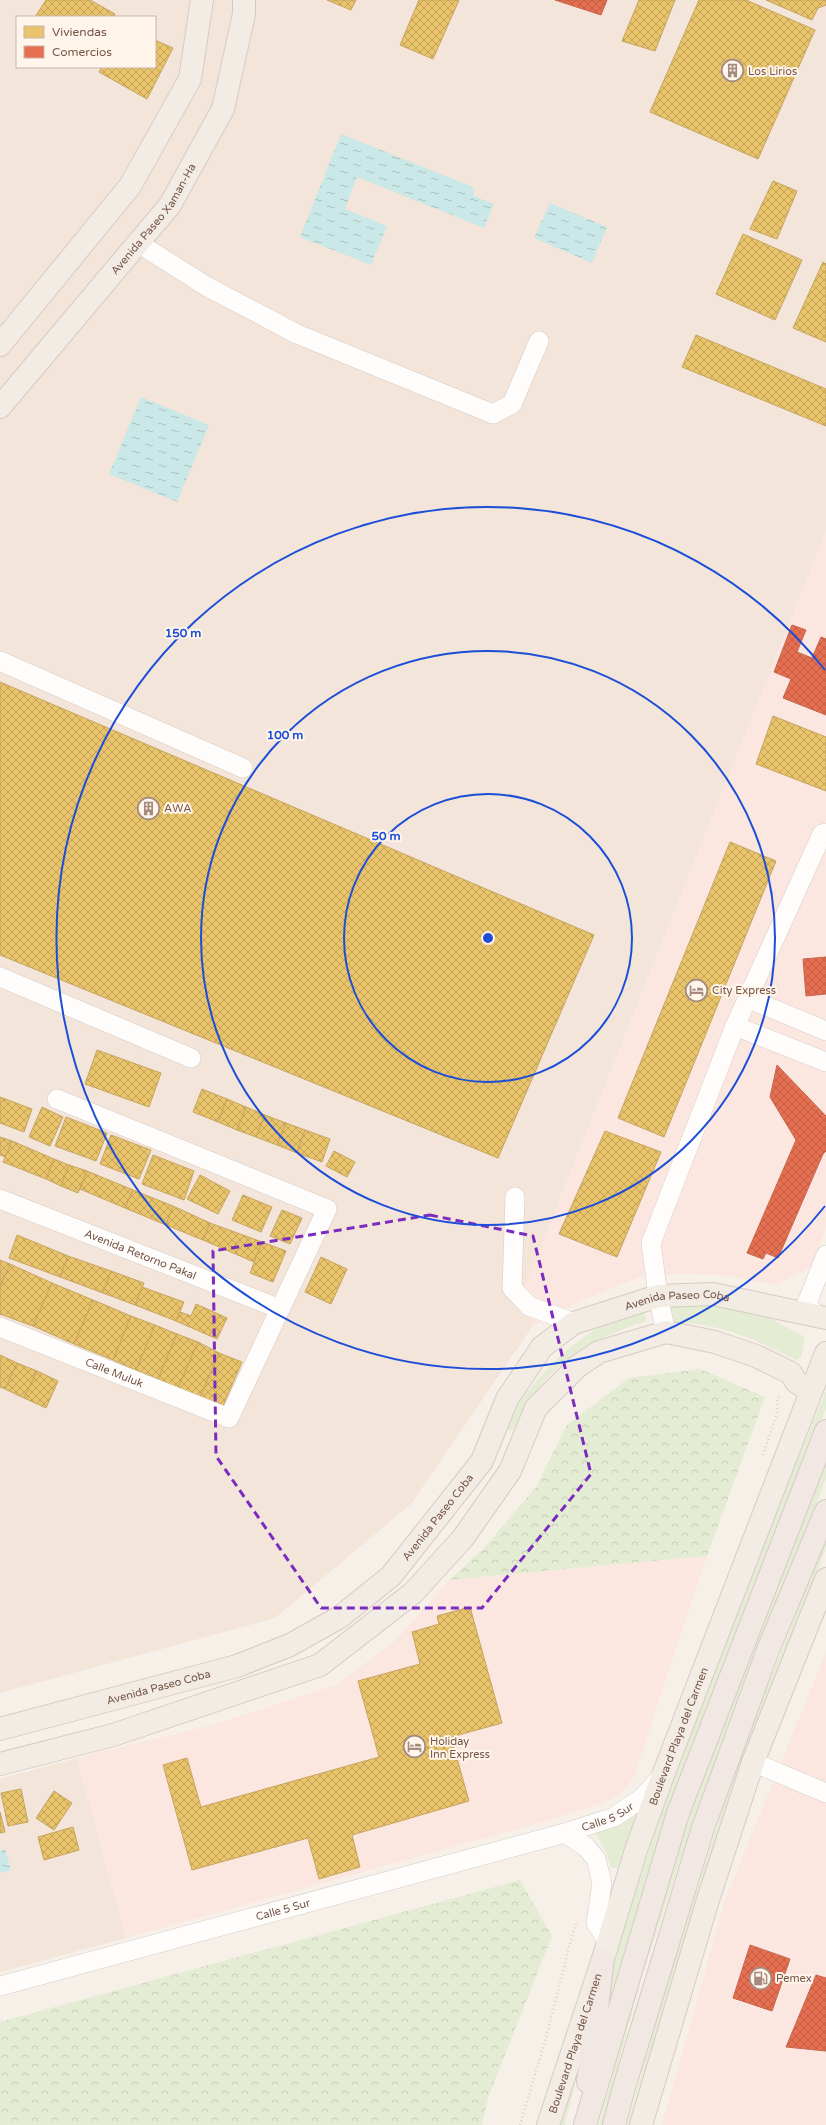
<svg xmlns="http://www.w3.org/2000/svg" width="826" height="2125" viewBox="0 0 826 2125" font-family="'Varela Round',sans-serif">
	<style>
		.residential { fill: #f3e5d9; fill-rule: evenodd }
		.commercial { fill: #fbe7df }
		.green { fill: #e4edd3 }
		.forest { fill: url(#forest-crowns) }
		.water { fill: url(#water-ripples) }
		.homes { fill: url(#homes-cross-hatch); stroke: #c6a360 }
		.shops { fill: url(#shops-cross-hatch); stroke: #c5674e }
		.lines { fill: none; stroke-linecap: round; stroke-linejoin: round }
		.minor-casing { stroke: #d6ccc6; stroke-width: 20 }
		.major-casing { stroke: #d6cac5; stroke-width: 24 }
		.highway-casing { stroke: #d6cac5; stroke-width: 24 }
		.path { stroke: #dad0cc; stroke-width: 2.5; stroke-dasharray: 1 3; stroke-linecap: butt }
		.minor { stroke: #fefdfc; stroke-width: 19 }
		.major { stroke: #f3ece4; stroke-width: 22 }
		.highway { stroke: #f1e7e3; stroke-width: 22 }
		.marked { fill: none; stroke: #7b2cbf; stroke-width: 3; stroke-dasharray: 8 5; stroke-linejoin: round }
		.ring { fill: none; stroke: #1d4ed8; stroke-width: 2 }
		.labels { text-anchor: middle; dominant-baseline: central; stroke-width: 4; stroke-linejoin: round; paint-order: stroke }
		.poi-label { font-size: 11px; fill: #765548; stroke: #fff5ea; text-anchor: start }
		.street-label { font-size: 11px; fill: #765548; stroke: #fff5ea }
		.centre { fill: #1d4ed8; stroke: #fff5ea; stroke-width: 2 }
		.ring-label { font-size: 12px; text-anchor: middle; font-weight: bold; fill: #1d4ed8; stroke: #fff5ea; stroke-width: 4; stroke-linejoin: round; paint-order: stroke }
	</style>
	<defs>
		<pattern id="forest-crowns" width="20" height="18" patternUnits="userSpaceOnUse"><rect width="20" height="18" fill="#e4edd3"/><path d="M2 6a3 3 0 1 1 6 0M12 15a3 3 0 1 1 6 0" fill="none" stroke="#c7cdb7"/></pattern>
		<pattern id="water-ripples" width="26" height="14" patternUnits="userSpaceOnUse"><rect width="26" height="14" fill="#cae8e8"/><path d="M2 4q2-2 4 0t4 0M15 11q2-2 4 0t4 0" fill="none" stroke="#a9bfbe"/></pattern>
		<pattern id="homes-cross-hatch" width="8" height="8" patternUnits="userSpaceOnUse"><rect width="8" height="8" fill="#e9c46a"/><path d="M0 0l8 8M0 8l8-8" fill="none" stroke="#c1a259"/></pattern>
		<pattern id="shops-cross-hatch" width="8" height="8" patternUnits="userSpaceOnUse"><rect width="8" height="8" fill="#e76f51"/><path d="M0 0l8 8M0 8l8-8" fill="none" stroke="#c05e45"/></pattern>
	</defs>
	<rect width="100%" height="100%" fill="#f7f0e9"/>
	<g class="residential">
		<path d="M0 0H826V531L526 1284 532 1327 411 1504 275 1618 0 1693ZM17 17H155V67H17Z"/>
		<path d="M77 1758 126 1938 0 1972V1779Z"/>
	</g>
	<g class="commercial">
		<path d="M826 531V1228L810 1268 776 1285 722 1275 647 1274 581 1301 532 1327 526 1284Z"/>
		<path d="M707 1556 633 1779 619 1795 603 1803 539 1823 126 1938 77 1758 212 1725 336 1685 396 1640 449 1580Z"/>
		<path d="M826 1652V2125H662L725 1900Z"/>
	</g>
	<g class="green">
		<path d="M696 1301 762 1314 805 1337 801 1358 796 1360C756 1340 716 1321 671 1323L666 1313 671 1302Z"/>
		<path d="M643 1311 647 1321C612 1332 578 1347 551 1374 535 1390 524 1411 513 1430L508 1431 505 1423C539 1373 581 1324 643 1311Z"/>
		<path d="M826 1390V1409L690 1748 656 1845 607 2010C610 1973 621 1939 632 1904 642 1871 653 1839 664 1806 713 1666 770 1528 826 1390Z"/>
		<path d="M826 1463V1479L769 1620 700 1801 642 1976 602 2125H599L640 1975 692 1809 752 1646Z"/>
		<path d="M826 1539V1548L783 1656 743 1763 666 1998 632 2125H627L668 1979 738 1761Z"/>
		<path d="M632 1817 635 1819 617 1868H611L606 1852 596 1834Z"/>
		<path d="M586 2041 565 2125H558Z"/>
	</g>
	<g class="forest">
		<path d="M700 1369 765 1397 707 1556 449 1580 484 1548 536 1487 567 1425 629 1378Z"/>
		<path d="M520 1880 552 1936 488 2098 482 2125H0V2022Z"/>
	</g>
	<g class="water">
		<path d="M341 134 473 187 474 196 494 204 484 228 357 177 345 209 387 226 371 265 300 237Z"/>
		<path d="M550 203 607 227 592 263 534 238Z"/>
		<path d="M141 397 209 425 177 502 109 474Z"/>
		<path d="M5 1849 11 1870 0 1873V1851Z"/>
	</g>
	<g class="homes">
		<path d="M46 0H90L115 14 113 17H35Z"/>
		<path d="M327 0H356L351 10Z"/>
		<path d="M419 0H459L433 59 400 45Z"/>
		<path d="M639 0H675L655 51 622 41Z"/>
		<path d="M699 0H746L815 30 758 159 650 112Z"/>
		<path d="M766 0H826V5L818 8 812 20Z"/>
		<path d="M155 40 173 48 147 99 99 72 102 67H155Z"/>
		<path d="M773 181 797 191 777 239 750 229Z"/>
		<path d="M743 234 802 260 775 320 716 294Z"/>
		<path d="M823 262 826 264V342L793 328Z"/>
		<path d="M696 335 826 389V426L682 367Z"/>
		<path d="M0 682 594 935 498 1158 0 955Z"/>
		<path d="M773 716 826 737V791L756 764Z"/>
		<path d="M730 842 776 861 664 1137 618 1118Z"/>
		<path d="M97 1050 161 1073 149 1107 85 1084Z"/>
		<path d="M202 1089 227 1099 218 1122 193 1112Z"/>
		<path d="M0 1097 32 1109 24 1132 0 1123Z"/>
		<path d="M227 1099 246 1107 237 1130 218 1122Z"/>
		<path d="M42 1107 63 1117 50 1146 29 1137Z"/>
		<path d="M246 1107 265 1115 256 1137 237 1130Z"/>
		<path d="M265 1115 286 1123 277 1145 256 1137Z"/>
		<path d="M66 1117 107 1133 96 1161 55 1146Z"/>
		<path d="M286 1123 305 1130 297 1153 277 1145Z"/>
		<path d="M305 1130 330 1139 322 1162 297 1153Z"/>
		<path d="M605 1131 661 1152 617 1257 559 1234Z"/>
		<path d="M111 1135 151 1150 139 1179 100 1164Z"/>
		<path d="M0 1137 12 1141 6 1157 0 1155Z"/>
		<path d="M12 1141 54 1159 46 1179 3 1162Z"/>
		<path d="M334 1151 355 1162 347 1177 326 1166Z"/>
		<path d="M153 1155 194 1171 184 1200 142 1184Z"/>
		<path d="M54 1159 69 1165 61 1186 46 1179Z"/>
		<path d="M69 1165 87 1171 78 1193 61 1186Z"/>
		<path d="M87 1171 133 1190 125 1208 80 1189Z"/>
		<path d="M200 1175 230 1191 218 1214 187 1199Z"/>
		<path d="M133 1190 173 1206 166 1225 125 1208Z"/>
		<path d="M243 1195 272 1207 261 1232 232 1220Z"/>
		<path d="M173 1206 210 1223 203 1240 166 1225Z"/>
		<path d="M282 1210 302 1218 290 1244 270 1236Z"/>
		<path d="M210 1223 262 1242 254 1262 203 1240Z"/>
		<path d="M17 1235 68 1256 60 1277 9 1258Z"/>
		<path d="M262 1242 286 1251 273 1282 250 1273Z"/>
		<path d="M68 1256 111 1271 103 1293 60 1277Z"/>
		<path d="M321 1257 347 1269 331 1304 305 1292Z"/>
		<path d="M0 1260 10 1264 0 1287Z"/>
		<path d="M10 1264 52 1283 33 1326 0 1314V1287Z"/>
		<path d="M111 1271 144 1283 135 1305 103 1293Z"/>
		<path d="M52 1283 93 1300 74 1344 33 1326Z"/>
		<path d="M142 1287 184 1302 176 1321 135 1305Z"/>
		<path d="M93 1300 131 1316 113 1360 74 1344Z"/>
		<path d="M196 1304 227 1318 217 1339 176 1321 180 1312 191 1316Z"/>
		<path d="M131 1316 155 1325 136 1370 113 1360Z"/>
		<path d="M155 1325 177 1334 158 1379 136 1370Z"/>
		<path d="M177 1334 198 1342 178 1388 158 1379Z"/>
		<path d="M198 1342 219 1353 200 1397 178 1388Z"/>
		<path d="M219 1353 242 1362 223 1406 200 1397Z"/>
		<path d="M0 1355 17 1363 5 1389 0 1387Z"/>
		<path d="M17 1363 37 1371 24 1398 5 1389Z"/>
		<path d="M37 1371 58 1381 46 1408 24 1398Z"/>
		<path d="M470 1607 502 1723 451 1737 469 1801 352 1835 360 1867 319 1879 308 1838 192 1870 163 1765 187 1758 201 1807 379 1757 358 1681 420 1664 412 1632 439 1624 437 1616Z"/>
		<path d="M21 1789 28 1822 8 1826 1 1793Z"/>
		<path d="M54 1791 72 1803 54 1830 36 1818Z"/>
		<path d="M0 1812 5 1832 0 1833Z"/>
		<path d="M73 1827 79 1850 44 1860 38 1837Z"/>
	</g>
	<g class="shops">
		<path d="M555 0H607L601 15Z"/>
		<path d="M792 625 806 630 797 652 812 658 821 637 826 639V715L783 698 791 679 774 672Z"/>
		<path d="M826 957V994L806 996 803 959Z"/>
		<path d="M777 1065 826 1116V1151L823 1154 778 1258 766 1253 763 1259 747 1253 796 1140 770 1097Z"/>
		<path d="M750 1945 790 1959 772 2011 733 1998Z"/>
		<path d="M816 1975 826 1978V2051L786 2047Z"/>
	</g>
	<g class="lines">
		<defs>
			<g id="minor">
				<path d="M138 243 206 286 297 334 493 414 512 404 539 341"/>
				<path d="M0 661 243 768"/>
				<path d="M0 977 191 1058"/>
				<path d="M747 998 826 1031"/>
				<path d="M735 1026 826 1062"/>
				<path d="M515 1197 512 1288 529 1306 574 1323"/>
				<path id="s1" d="M0 1199 280 1309"/>
				<path d="M815 1315 807 1303 826 1255"/>
				<path id="s2" d="M0 1327 229 1418 327 1209 57 1099"/>
				<path d="M666 1332 658 1296 651 1243 735 1026 822 834 826 833"/>
				<path d="M753 1762 826 1793"/>
				<path d="M565 1833 586 1847 596 1859 602 1883 596 1923 608 1942"/>
				<path id="s3" d="M0 1986 565 1833 614 1817 641 1799 662 1776"/>
			</g>
			<g id="major">
				<path d="M0 345 130 186 190 79 202 0"/>
				<path id="s4" d="M0 407 170 205 223 109 244 14V0"/>
				<path id="s5" d="M0 1729 237 1666 290 1645 340 1617 391 1576 482 1461 507 1399 542 1347 574 1323 658 1296 713 1294 826 1318"/>
				<path d="M0 1764 113 1735 320 1665 413 1593 463 1538 510 1471 536 1408 578 1366 599 1352 666 1332 715 1342 756 1356 791 1373 796 1382 811 1391"/>
				<path id="s6" d="M548 2125 603 1959 636 1850 663 1775 826 1353"/>
				<path d="M641 2125 707 1903 753 1762 826 1579"/>
			</g>
			<g id="highway">
				<path d="M588 2082 603 1959"/>
				<path d="M585 2125 678 1813 826 1431"/>
				<path d="M614 2125 625 2084 703 1828 768 1650 826 1511"/>
			</g>
		</defs>
		<use href="#minor" class="minor-casing"/>
		<use href="#major" class="major-casing"/>
		<use href="#highway" class="highway-casing"/>
		<g class="path">
			<path d="M763 1455 777 1414V1400L780 1395"/>
			<path d="M520 2125 546 2038 569 1947 576 1923"/>
		</g>
		<use href="#minor" class="minor"/>
		<use href="#major" class="major"/>
		<use href="#highway" class="highway"/>
	</g>
	<path class="marked" d="M430 1215 533 1236 591 1474 482 1608H321L216 1456 213 1251Z"/>
	<g class="ring">
		<circle cx="488" cy="938" r="144"/>
		<circle cx="488" cy="938" r="287"/>
		<path d="M825 1206A431 431 0 1 1 825 670"/>
	</g>
	<defs>
		<symbol id="building-ring" viewBox="-11 -11 22 22"><circle r="9.5" fill="#fff5ea" stroke="#a38b80" stroke-width="1.5"/><path d="M-4-6H4V6H1V3H-1V6H-4ZM-2.5-4.3h1.7v1.8h-1.7ZM.8-4.3h1.7v1.8H.8ZM-2.5-1h1.7V.8h-1.7ZM.8-1h1.7V.8H.8Z" fill="#a38b80"/></symbol>
		<symbol id="hotel-ring" viewBox="-11 -11 22 22"><circle r="9.5" fill="#fff5ea" stroke="#a38b80" stroke-width="1.5"/><path d="M-6-4.5h1.5V1H6V5H4.5V3h-9V5H-6ZM-4 0a1.8 1.8 0 1 1 3.6 0ZM.5 0V-2.5h3Q6-2.5 6 0Z" fill="#a38b80"/></symbol>
		<symbol id="fuel-ring" viewBox="-11 -11 22 22"><circle r="9.5" fill="#fff5ea" stroke="#a38b80" stroke-width="1.5"/><path d="M-5.5-6h7V0h2V4h1.3V-2.5L3-4.5l.8-.8L6-3V5H2.5V1h-1V6h-7ZM-4.2-4.7v3.2H.2V-4.7Z" fill="#a38b80"/></symbol>
	</defs>
	<g fill-rule="evenodd">
		<use href="#building-ring" x="720" y="58" width="25" height="25"/>
		<use href="#building-ring" x="136" y="796" width="25" height="25"/>
		<use href="#hotel-ring" x="684" y="978" width="25" height="25"/>
		<use href="#hotel-ring" x="402" y="1734" width="25" height="25"/>
		<use href="#fuel-ring" x="748" y="1966" width="25" height="25"/>
	</g>
	<g class="labels">
		<g class="poi-label">
			<text x="748" y="71">Los Lirios</text>
			<text x="164" y="808">AWA</text>
			<text x="712" y="990">City Express</text>
			<text x="430" y="1741">Holiday<tspan x="430" dy="13">Inn Express</tspan></text>
			<text x="776" y="1978">Pemex</text>
		</g>
		<g class="street-label">
			<text stroke="none"><textPath href="#s4" startOffset="243">Avenida Paseo Xaman-Ha</textPath></text>
			<text stroke="none"><textPath href="#s1" startOffset="151">Avenida Retorno Pakal</textPath></text>
			<text stroke="none"><textPath href="#s5" startOffset="848">Avenida Paseo Coba</textPath></text>
			<text stroke="none"><textPath href="#s2" startOffset="123">Calle Muluk</textPath></text>
			<text stroke="none"><textPath href="#s5" startOffset="500">Avenida Paseo Coba</textPath></text>
			<text stroke="none"><textPath href="#s5" startOffset="164">Avenida Paseo Coba</textPath></text>
			<text stroke="none"><textPath href="#s6" startOffset="410">Boulevard Playa del Carmen</textPath></text>
			<text stroke="none"><textPath href="#s3" startOffset="631">Calle 5 Sur</textPath></text>
			<text stroke="none"><textPath href="#s3" startOffset="293">Calle 5 Sur</textPath></text>
			<text stroke="none"><textPath href="#s6" startOffset="86">Boulevard Playa del Carmen</textPath></text>
		</g>
	</g>
	<circle cx="488" cy="938" r="6" class="centre"/>
	<g class="ring-label">
		<text x="183" y="637">150 m</text>
		<text x="285" y="739">100 m</text>
		<text x="386" y="840">50 m</text>
	</g>
	<rect x="16" y="16" width="140" height="52" fill="#fff5ea" stroke="#c8b5a9"/>
	<rect x="24" y="26" width="20" height="12" fill="#e9c46a" stroke="#c8b5a9"/>
	<text x="52" y="36" font-size="12" fill="#765548">Viviendas</text>
	<rect x="24" y="46" width="20" height="12" fill="#e76f51" stroke="#c8b5a9"/>
	<text x="52" y="56" font-size="12" fill="#765548">Comercios</text>
</svg>
